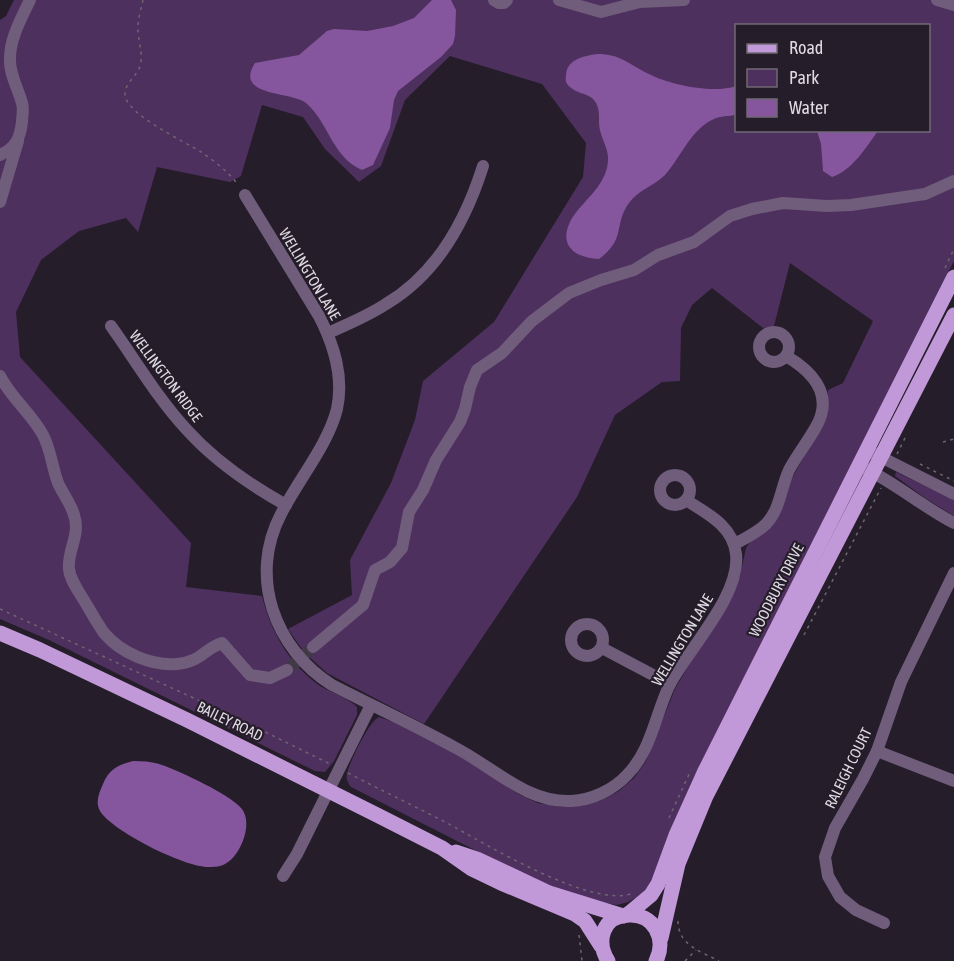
<svg xmlns="http://www.w3.org/2000/svg" width="954" height="961" viewBox="0 0 954 961" font-family="'Asap Condensed',sans-serif">
	<style>
		.green { fill: #4e305e; fill-rule: evenodd }
		.water { fill: #85569d }
		.lines { fill: none; stroke-linecap: round; stroke-linejoin: round }
		.minor-tunnel { stroke: #413a46; stroke-width: 12; stroke-dasharray: 12 6; stroke-linecap: butt }
		.path { stroke: #6d6671; stroke-width: 1.5; stroke-dasharray: 3 4.5; stroke-linecap: butt }
		.minor { stroke: #705c7b; stroke-width: 12 }
		.major { stroke: #c198d8; stroke-width: 15 }
		.labels { text-anchor: middle; dominant-baseline: central; stroke-width: 4.5; stroke-linejoin: round; paint-order: stroke }
		.street-label { font-size: 15px; fill: #e0dbe3; stroke: #251d2a }
	</style>
	<rect width="100%" height="100%" fill="#251d2a"/>
	<g class="green">
		<path d="M14 0H954V261L693 779 666 840 653 882 641 895 628 902 617 905 576 898 514 870 351 787C347 782 346 779 347 773 350 762 369 721 379 717L393 722 458 755 520 795 538 803 560 807 585 805 604 799 619 791 634 778 646 761 675 689 740 576 746 548 791 480 828 413V390L843 383 873 321 790 263 774 326 763 328 712 288 692 305 681 328 680 381 662 382 615 415 577 497 424 724 327 673 304 652 288 629 352 595 350 560 391 483 415 420 423 381 494 322 583 177 586 143 542 84 450 56 405 100 381 166 359 182 325 149 303 117 262 105 241 176 230 182 157 167 138 232 126 218 79 231 41 260 16 312 20 357 191 543 186 587 262 596C271 632 289 664 320 686 332 693 348 698 357 707V715L334 761 325 772 315 771 49 640 0 619V20L6 16ZM736 26H928V130H736Z"/>
		<path d="M896 472 954 500V516L925 498 895 476Z"/>
	</g>
	<g class="water">
		<path d="M432 0H451L456 10 455 36 453 44 441 57 398 91 394 100 390 128 373 165 362 170C332 157 329 123 306 103 292 91 233 97 255 63L299 55 327 31 334 29 367 31 393 26 414 18Z"/>
		<path d="M597 54C621 54 628 64 649 74 670 85 714 94 736 86V115C729 116 720 116 714 119 691 129 681 157 665 175 654 186 638 190 629 203 613 225 627 238 599 259 577 258 558 247 570 222 580 202 606 188 608 161 609 150 602 140 600 130 598 123 600 115 598 108 594 92 580 96 570 87 566 84 565 81 566 75 567 59 584 56 597 54Z"/>
		<path d="M817 131H878C866 147 853 170 832 177L823 171 821 144Z"/>
		<path d="M133 761C144 761 155 762 165 766 183 773 229 794 241 808 254 822 241 856 225 864 220 867 213 867 208 867 184 867 112 831 100 811 95 802 99 793 103 784 109 769 118 765 133 761Z"/>
	</g>
	<g class="lines">
		<path class="minor-tunnel" d="M287 670 313 647"/>
		<g class="path">
			<path d="M143 0C141 10 137 21 138 32 139 43 142 50 141 63 139 75 124 83 125 95 127 115 184 141 201 152 212 159 231 174 238 185"/>
			<path d="M945 268 954 249"/>
			<path d="M943 442 954 439"/>
			<path d="M897 454 907 434"/>
			<path d="M920 464 954 481"/>
			<path d="M0 609 237 718 330 764"/>
			<path d="M804 635 881 488"/>
			<path d="M348 773C381 790 414 806 447 823 484 843 593 910 633 893"/>
			<path d="M669 818 691 770"/>
			<path d="M678 921C678 945 700 951 719 961"/>
			<path d="M579 935 582 961"/>
			<path d="M685 961 696 950"/>
		</g>
		<g class="minor">
			<path d="M494 0 499 3H504L507 0"/>
			<path d="M559 0 601 12 640 2 684 0"/>
			<path d="M937 0 954 5"/>
			<path d="M0 155C16 148 20 138 22 122 22 116 24 109 22 103 18 88 9 74 10 58 10 38 22 17 30 0"/>
			<path d="M245 195 319 316C334 345 344 376 337 409 328 445 298 480 281 514 248 577 275 649 332 685 373 706 414 725 454 747 492 766 526 803 571 801 592 800 613 790 627 775 651 751 655 716 669 686 687 650 741 596 736 554 733 526 708 514 686 500"/>
			<path d="M0 202 18 141"/>
			<path d="M111 326C136 361 158 399 187 430 215 461 250 485 286 505"/>
			<circle cx="774" cy="347" r="15"/>
			<path d="M328 333C348 324 368 316 386 304 437 274 466 220 483 166"/>
			<path d="M0 376C11 398 31 413 43 435 51 450 52 467 58 483 63 494 71 504 74 515 81 535 67 550 69 569 70 580 79 592 85 602 91 612 97 623 104 633 121 653 151 666 177 664 201 662 205 648 222 643L250 675 270 678 287 670"/>
			<path d="M867 450 954 494"/>
			<path d="M866 469C897 484 923 507 954 523"/>
			<circle cx="675" cy="490" r="15"/>
			<path d="M735 544C745 538 757 533 766 524 780 510 781 487 789 470 798 453 810 439 818 423 833 392 810 370 786 356"/>
			<circle cx="587" cy="640" r="16"/>
			<path d="M313 647 363 605 375 570 390 562 402 548 409 512 423 490 436 460 460 422 465 409 470 387 477 370 502 353 532 321 569 293 601 280 634 270 658 255 694 242 730 216 752 209 783 203 827 206 851 205 925 194 954 181"/>
			<path d="M602 648 670 684"/>
			<path d="M877 751 954 781"/>
			<path d="M283 876 297 854 371 705"/>
			<path d="M884 923 856 910 840 897 828 876 825 857 835 828 863 779 877 751 901 682 954 573"/>
		</g>
		<g class="major">
			<path d="M0 633 40 650 187 720 377 815 442 848 472 869 501 883 575 914 585 921 601 946"/>
			<path d="M456 852 477 859 549 893 623 916"/>
			<path d="M627 915 651 895 658 884 676 835 704 773 954 277"/>
			<path d="M661 938 678 864 706 796 954 315"/>
			<path d="M608 961C596 942 602 916 628 915 654 913 667 939 656 961"/>
		</g>
	</g>
	<g class="labels">
		<g class="street-label">
			<text transform="translate(310 274) rotate(59)">WELLINGTON LANE</text>
			<text transform="translate(166 376) rotate(53)">WELLINGTON RIDGE</text>
			<text transform="translate(776 590) rotate(-63)">WOODBURY DRIVE</text>
			<text transform="translate(682 640) rotate(-59)">WELLINGTON LANE</text>
			<text transform="translate(230 721) rotate(26)">BAILEY ROAD</text>
			<text transform="translate(848 768) rotate(-64)">RALEIGH COURT</text>
		</g>
	</g>
	<rect x="735" y="24" width="195" height="108" fill="#251d2a" stroke="#706974" stroke-width="1.5"/>
	<rect x="747" y="44" width="30" height="9" fill="#c198d8" stroke="#706974" stroke-width="1.5"/>
	<text x="789" y="54" font-size="18" fill="#e0dbe3">Road</text>
	<rect x="747" y="69" width="30" height="18" fill="#4e305e" stroke="#706974" stroke-width="1.5"/>
	<text x="789" y="84" font-size="18" fill="#e0dbe3">Park</text>
	<rect x="747" y="99" width="30" height="18" fill="#85569d" stroke="#706974" stroke-width="1.5"/>
	<text x="789" y="114" font-size="18" fill="#e0dbe3">Water</text>
</svg>
